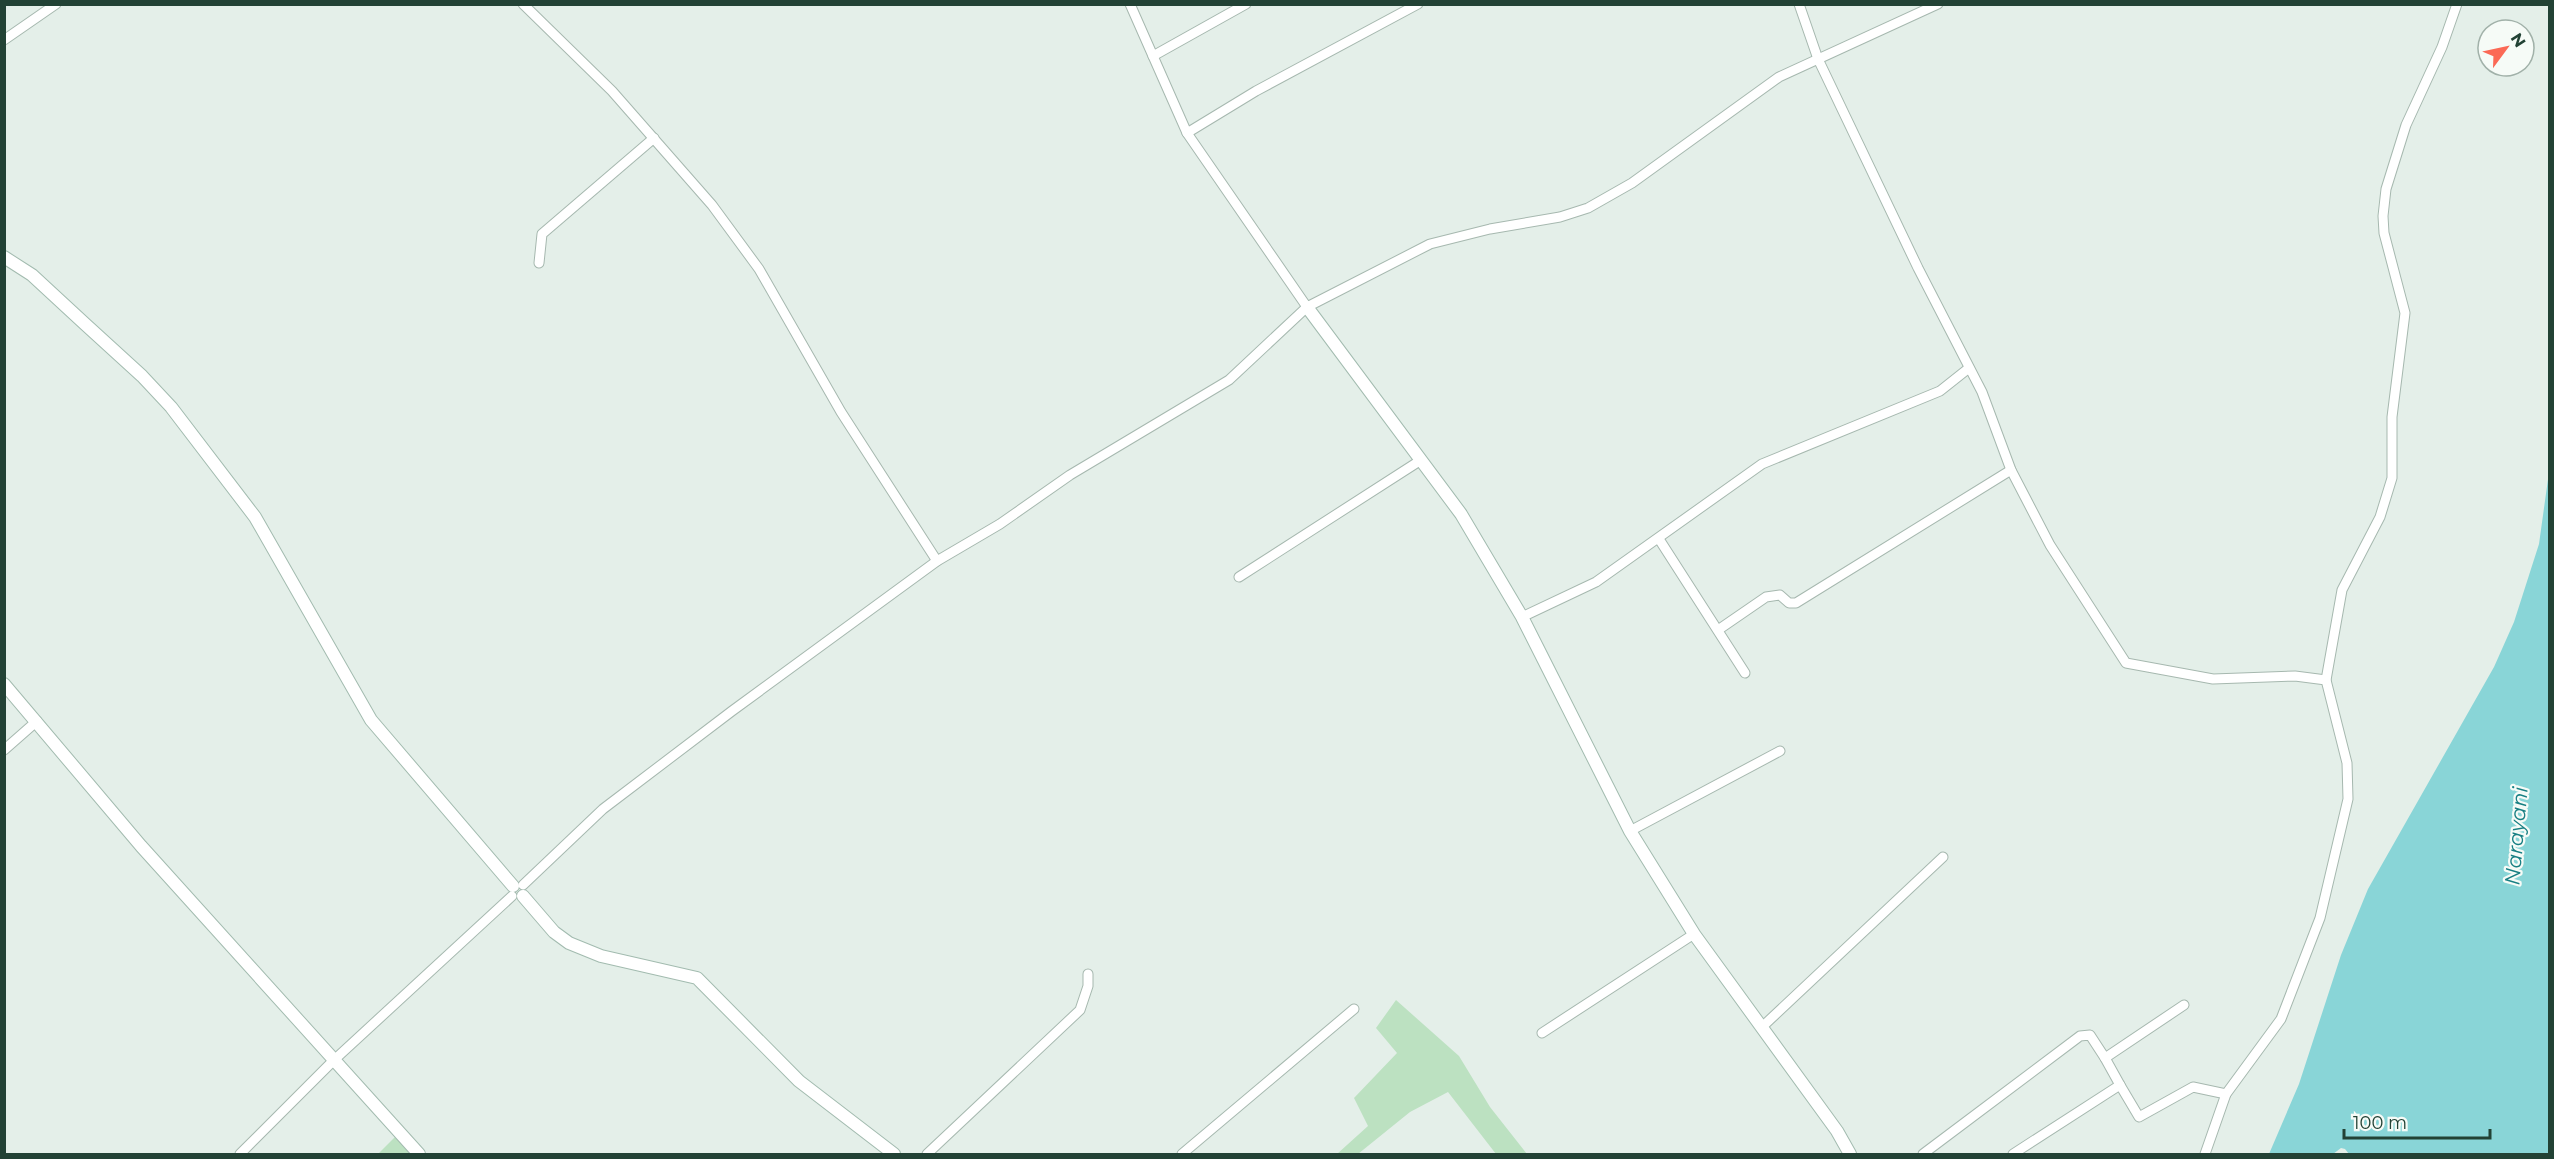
<svg xmlns="http://www.w3.org/2000/svg" width="2554" height="1159" viewBox="0 0 2554 1159" font-family="Montserrat,sans-serif">
	<style>
		.green { fill: #bce1c1 }
		.water { fill: #89d5d7 }
		.lines { fill: none; stroke-linecap: round; stroke-linejoin: round }
		.street-casing { stroke: #a6b8af; stroke-width: 11 }
		.secondary-casing { stroke: #a2bbaf; stroke-width: 14 }
		.street { stroke: #fff; stroke-width: 9 }
		.secondary { stroke: #fff; stroke-width: 12 }
		.labels { text-anchor: middle; dominant-baseline: central; stroke-width: 4.5; stroke-linejoin: round; paint-order: stroke }
		.water-label { font-size: 21px; font-style: italic; fill: #177f83; stroke: #f6fbf7 }
	</style>
	<rect width="100%" height="100%" fill="#e4efe9"/>
	<g class="green">
		<path d="M1396 1000 1459 1056 1490 1107 1527 1154H1496L1448 1092 1410 1112 1358 1154H1337L1368 1126 1354 1098 1397 1053 1376 1028Z"/>
		<path d="M396 1136 409 1153 378 1154Z"/>
	</g>
	<path class="water" d="M2549 472V1154H2349L2345 1149 2341 1148 2333 1154H2269L2299 1084 2341 955 2368 889 2494 667 2514 622 2539 544Z"/>
	<g class="lines">
		<defs>
			<g id="street">
				<path d="M523 4 612 91 712 205 759 269 841 412 937 561"/>
				<path d="M1130 4 1187 133 1307 307"/>
				<path d="M1799 4 1818 59 1918 268 1982 392 2011 470 2050 545 2126 663 2213 679 2295 676 2326 680"/>
				<path d="M4 40 56 4"/>
				<path d="M1153 56 1246 4"/>
				<path d="M1187 133 1256 91 1418 4"/>
				<path d="M539 263 542 234 654 138"/>
				<path d="M1659 539 1745 673"/>
				<path d="M1239 577 1421 460"/>
				<path d="M1522 617 1596 582 1762 464 1940 391 1969 368"/>
				<path d="M1718 630 1766 597 1780 595 1789 603H1796L2011 470"/>
				<path d="M4 750 37 721"/>
				<path d="M1630 831 1780 751"/>
				<path d="M523 885 603 809 732 711 937 561 1000 524 1070 475 1229 380 1307 307 1430 244 1490 229 1560 217 1588 208 1632 183 1779 77 1938 4"/>
				<path d="M1762 1027 1943 857"/>
				<path d="M1542 1033 1694 934"/>
				<path d="M2120 1085 2105 1058 2184 1005"/>
				<path d="M240 1154 333 1061 512 896"/>
				<path d="M927 1154 1080 1010 1088 986V974"/>
				<path d="M1182 1154 1354 1009"/>
				<path d="M1923 1154 2080 1036 2090 1035 2105 1058"/>
				<path d="M2013 1154 2120 1085 2139 1117 2193 1087 2226 1094"/>
				<path d="M2205 1154 2226 1094 2281 1019 2320 918 2348 799 2347 763 2326 680 2342 590 2380 517 2392 478V417L2405 313 2384 233 2383 216 2386 189 2406 125 2442 47 2457 4"/>
			</g>
			<g id="secondary">
				<path d="M4 257 32 275 85 324 142 376 171 407 255 517 371 720 513 886"/>
				<path d="M1307 307 1461 514 1522 617 1630 831 1694 934 1837 1131 1850 1154"/>
				<path d="M4 684 141 846 419 1154"/>
				<path d="M523 896 554 932 569 943 601 956 697 978 799 1081 894 1154"/>
			</g>
		</defs>
		<use href="#street" class="street-casing"/>
		<use href="#secondary" class="secondary-casing"/>
		<use href="#street" class="street"/>
		<use href="#secondary" class="secondary"/>
	</g>
	<g class="labels">
		<g class="water-label">
			<text transform="translate(2516 836) rotate(-85)">Narayani</text>
		</g>
	</g>
	<rect width="2554" height="1159" fill="none" stroke="#224235" stroke-width="12"/>
	<g transform="translate(2506 48) rotate(57)"><circle r="28" fill="#f6fbf7" stroke="#a1b1a9" stroke-width="1.5"/>
	<path d="M0-4.5L10 22L0 15L-10 22Z" fill="#fb6956"/>
	<text y="-9" font-size="16" font-weight="bold" text-anchor="middle" fill="#224235">N</text>
	</g>
	<path d="M2344 1129v9h146v-9" fill="none" stroke="#224235" stroke-width="3"/>
	<text x="2353" y="1129" font-size="18" fill="#224235" stroke="#f6fbf7" stroke-width="4.5" paint-order="stroke">100 m</text>
</svg>
